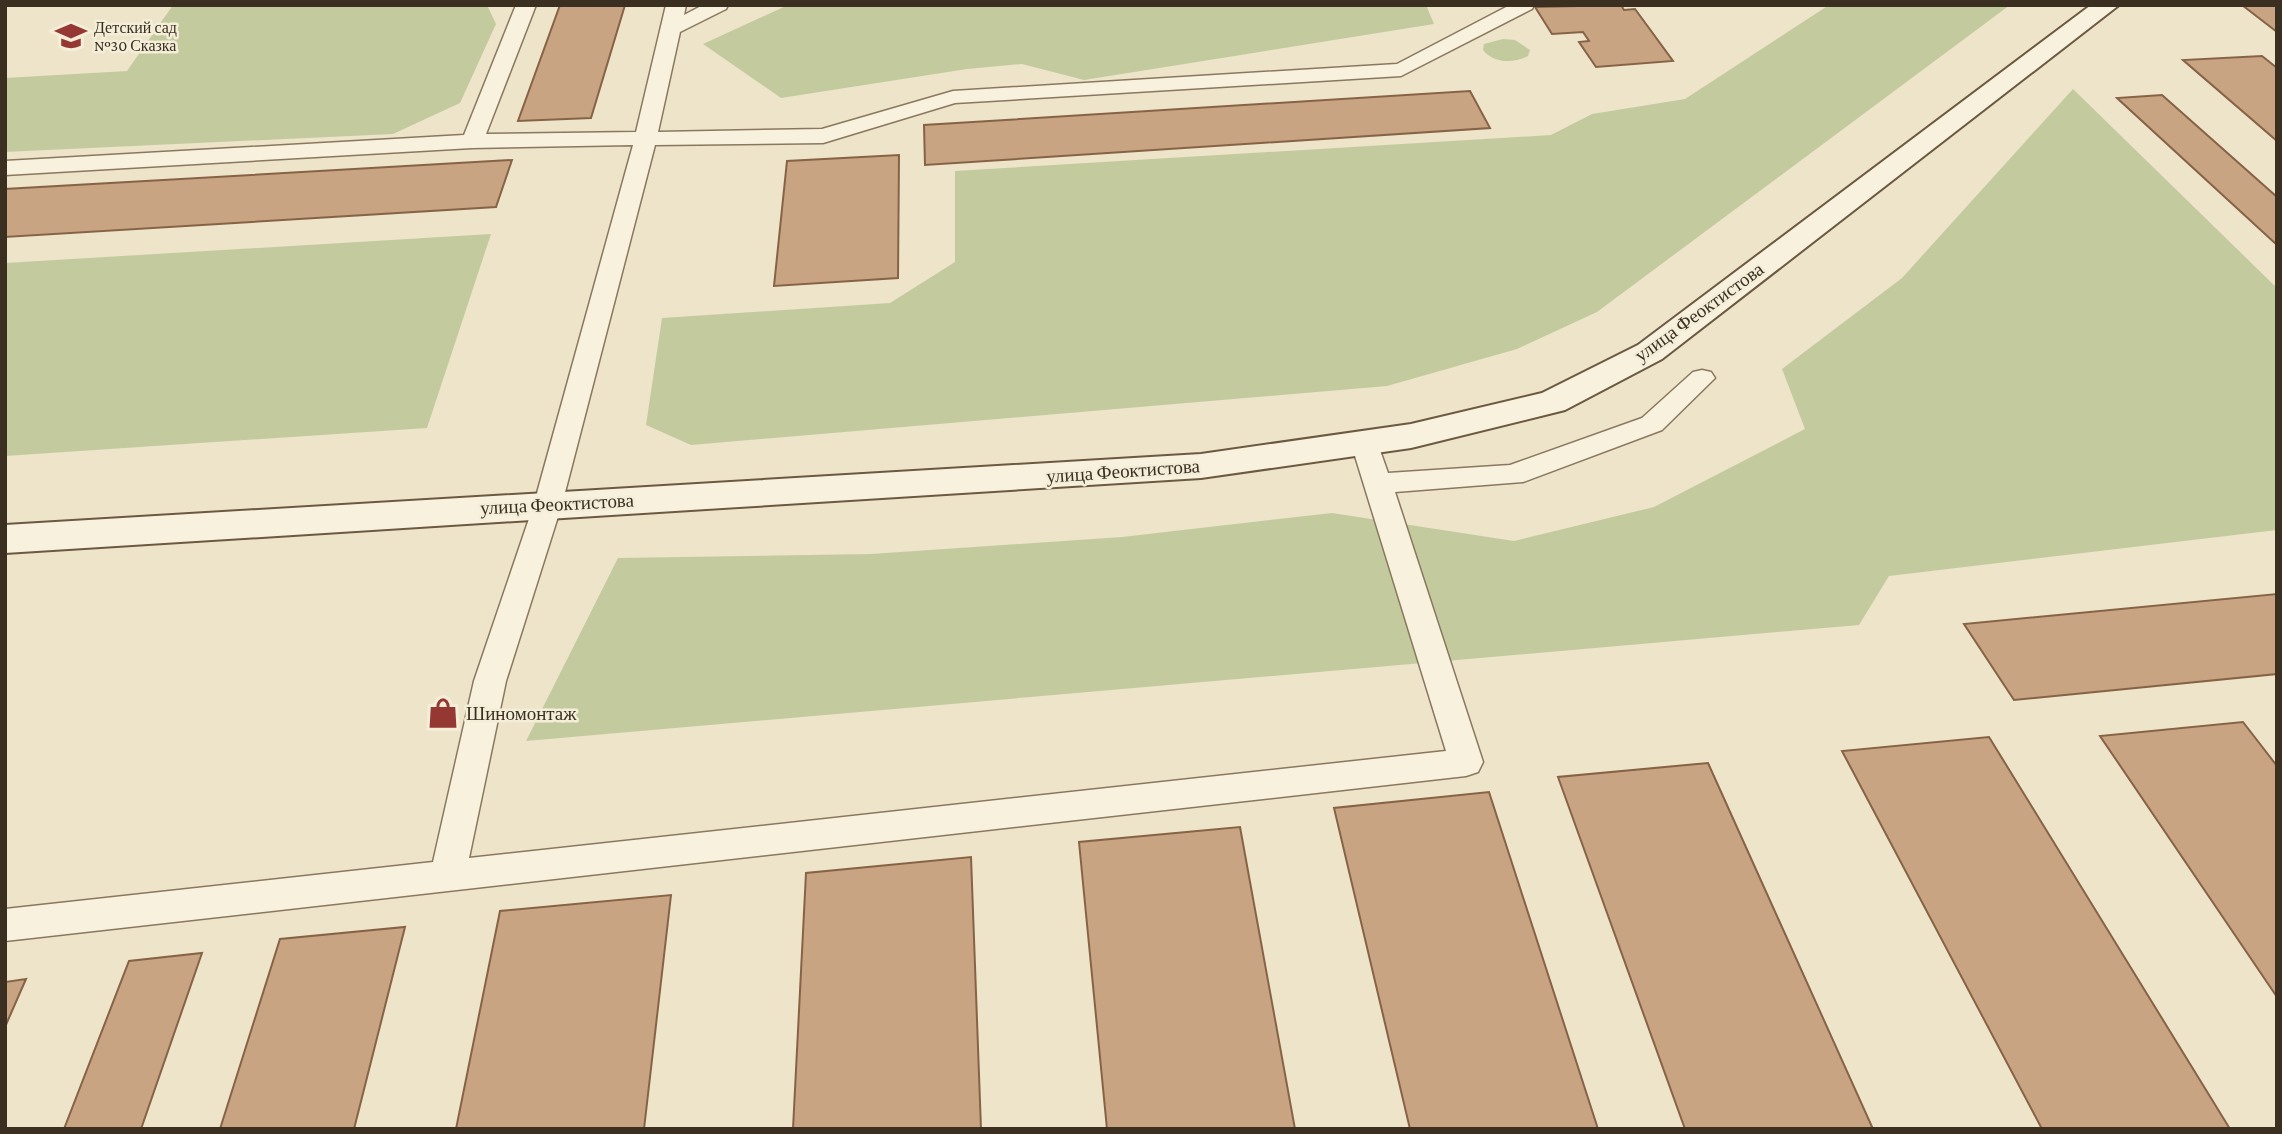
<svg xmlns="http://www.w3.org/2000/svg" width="2282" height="1134" viewBox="0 0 2282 1134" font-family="'Crimson Pro',serif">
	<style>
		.green { fill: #c3cb9e }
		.building { fill: #c9a482; stroke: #876346; stroke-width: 2 }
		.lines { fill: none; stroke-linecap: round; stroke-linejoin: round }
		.lane-casing { stroke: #89785f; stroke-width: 3 }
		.secondary-casing { stroke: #6b5942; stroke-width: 4 }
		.lane { fill: #f8f1dd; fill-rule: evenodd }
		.secondary { fill: #f8f1dd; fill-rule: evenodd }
		.labels { text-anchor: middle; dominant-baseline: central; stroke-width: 5; stroke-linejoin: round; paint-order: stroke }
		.far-poi-label { font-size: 16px; fill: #3a2f21; stroke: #f4eed9; text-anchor: start }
		.street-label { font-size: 19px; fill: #3a2f21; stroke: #f4eed9 }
		.poi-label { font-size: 19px; fill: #3a2f21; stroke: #f4eed9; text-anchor: start }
	</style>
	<rect width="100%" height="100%" fill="#ede4ca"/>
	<g class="green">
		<path d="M173 5H487L496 24 460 103 393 134 5 152V78L127 71Z"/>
		<path d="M788 5H1426L1434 24 1084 80 1022 64 967 69 781 98 703 44Z"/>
		<path d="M1829 5H2010L1597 312 1517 349 1387 386 691 445 646 425 662 318 890 303 955 262V171L1551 135 1592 114 1685 99Z"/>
		<path d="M1503 39 1515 40 1530 50 1528 56C1513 64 1493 63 1483 50L1484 44Z"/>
		<path d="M2073 89 2277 288V530L1889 576 1859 625 526 741 618 558 871 554 1122 537 1332 513 1514 541 1654 507 1805 429 1782 369 1902 278Z"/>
		<path d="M491 234 427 428 5 456V263Z"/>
	</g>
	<g class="building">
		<path d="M560 5H625L591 118 518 121Z"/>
		<path d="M1621 5 1624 10 1635 9 1673 61 1596 67 1579 42 1589 41 1583 32 1552 34 1535 7Z"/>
		<path d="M2242 5H2277V32Z"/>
		<path d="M2262 56 2277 68V141L2183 60Z"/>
		<path d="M1470 91 1490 128 925 165 924 125Z"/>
		<path d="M2162 95 2277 197V245L2117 98Z"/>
		<path d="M899 155 898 278 774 286 787 161Z"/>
		<path d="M512 160 496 207 5 237V189Z"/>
		<path d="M2277 594V674L2014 700 1964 624Z"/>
		<path d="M2243 722 2277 766V997L2100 736Z"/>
		<path d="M1989 737 2230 1129H2042L1842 751Z"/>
		<path d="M1708 763 1873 1129H1685L1558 777Z"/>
		<path d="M1489 792 1598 1129H1410L1334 808Z"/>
		<path d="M1240 827 1295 1129H1107L1079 842Z"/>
		<path d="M971 857 981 1129H793L806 873Z"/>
		<path d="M671 895 644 1129H456L500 911Z"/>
		<path d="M405 927 354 1129H220L280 939Z"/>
		<path d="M202 953 141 1129H64L129 961Z"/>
		<path d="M26 979 5 1027V982Z"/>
	</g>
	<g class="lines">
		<defs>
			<path id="lane" d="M516 5H536L486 134 636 132 666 5H686L684 15 703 5H728L726 9 680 32 658 132 822 129 953 91 1397 64 1510 5H1534L1532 9 1401 76 955 103 823 143 655 145 562 504 506 681 469 858 1446 751 1351 443 1355 436 1365 434 1375 436 1388 473 1510 465 1642 418 1693 372 1702 370 1711 372 1715 378 1662 430 1523 482 1395 492 1483 762 1478 772 1466 776 5 941V909L433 862 474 681 534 504 633 145 472 148 5 175V161L464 135Z"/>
			<path id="secondary" d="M2091 5H2119L1662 359 1565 410 1553 413 1411 448 1201 478 5 553V525L1201 454 1411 424 1542 393 1638 345Z"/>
		</defs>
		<use href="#lane" class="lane-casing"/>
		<use href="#secondary" class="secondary-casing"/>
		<use href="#lane" class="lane"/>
		<use href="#secondary" class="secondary"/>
	</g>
	<defs>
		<symbol id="school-bare" viewBox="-9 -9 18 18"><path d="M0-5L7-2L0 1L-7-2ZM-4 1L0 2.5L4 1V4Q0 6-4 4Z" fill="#953732" stroke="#f4eed9" stroke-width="2.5" paint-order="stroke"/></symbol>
		<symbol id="shop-bare" viewBox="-9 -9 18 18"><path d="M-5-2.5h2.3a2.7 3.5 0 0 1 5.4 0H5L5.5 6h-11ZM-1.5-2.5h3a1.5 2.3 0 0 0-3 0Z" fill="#953732" stroke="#f4eed9" stroke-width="2.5" paint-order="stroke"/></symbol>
	</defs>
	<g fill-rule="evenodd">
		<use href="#school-bare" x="49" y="14" width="44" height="44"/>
		<use href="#shop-bare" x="421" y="691" width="44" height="44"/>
	</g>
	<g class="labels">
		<g class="far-poi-label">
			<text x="94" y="27">Детский сад<tspan x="94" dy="18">№30 Сказка</tspan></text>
		</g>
		<g class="street-label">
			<text transform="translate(1699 312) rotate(-36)">улица Феоктистова</text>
			<text transform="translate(1123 471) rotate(-4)">улица Феоктистова</text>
			<text transform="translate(557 504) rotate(-3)">улица Феоктистова</text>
		</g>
		<g class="poi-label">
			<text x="466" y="713">Шиномонтаж</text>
		</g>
	</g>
	<rect width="2282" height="1134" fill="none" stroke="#3a2f21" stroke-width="14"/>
</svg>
